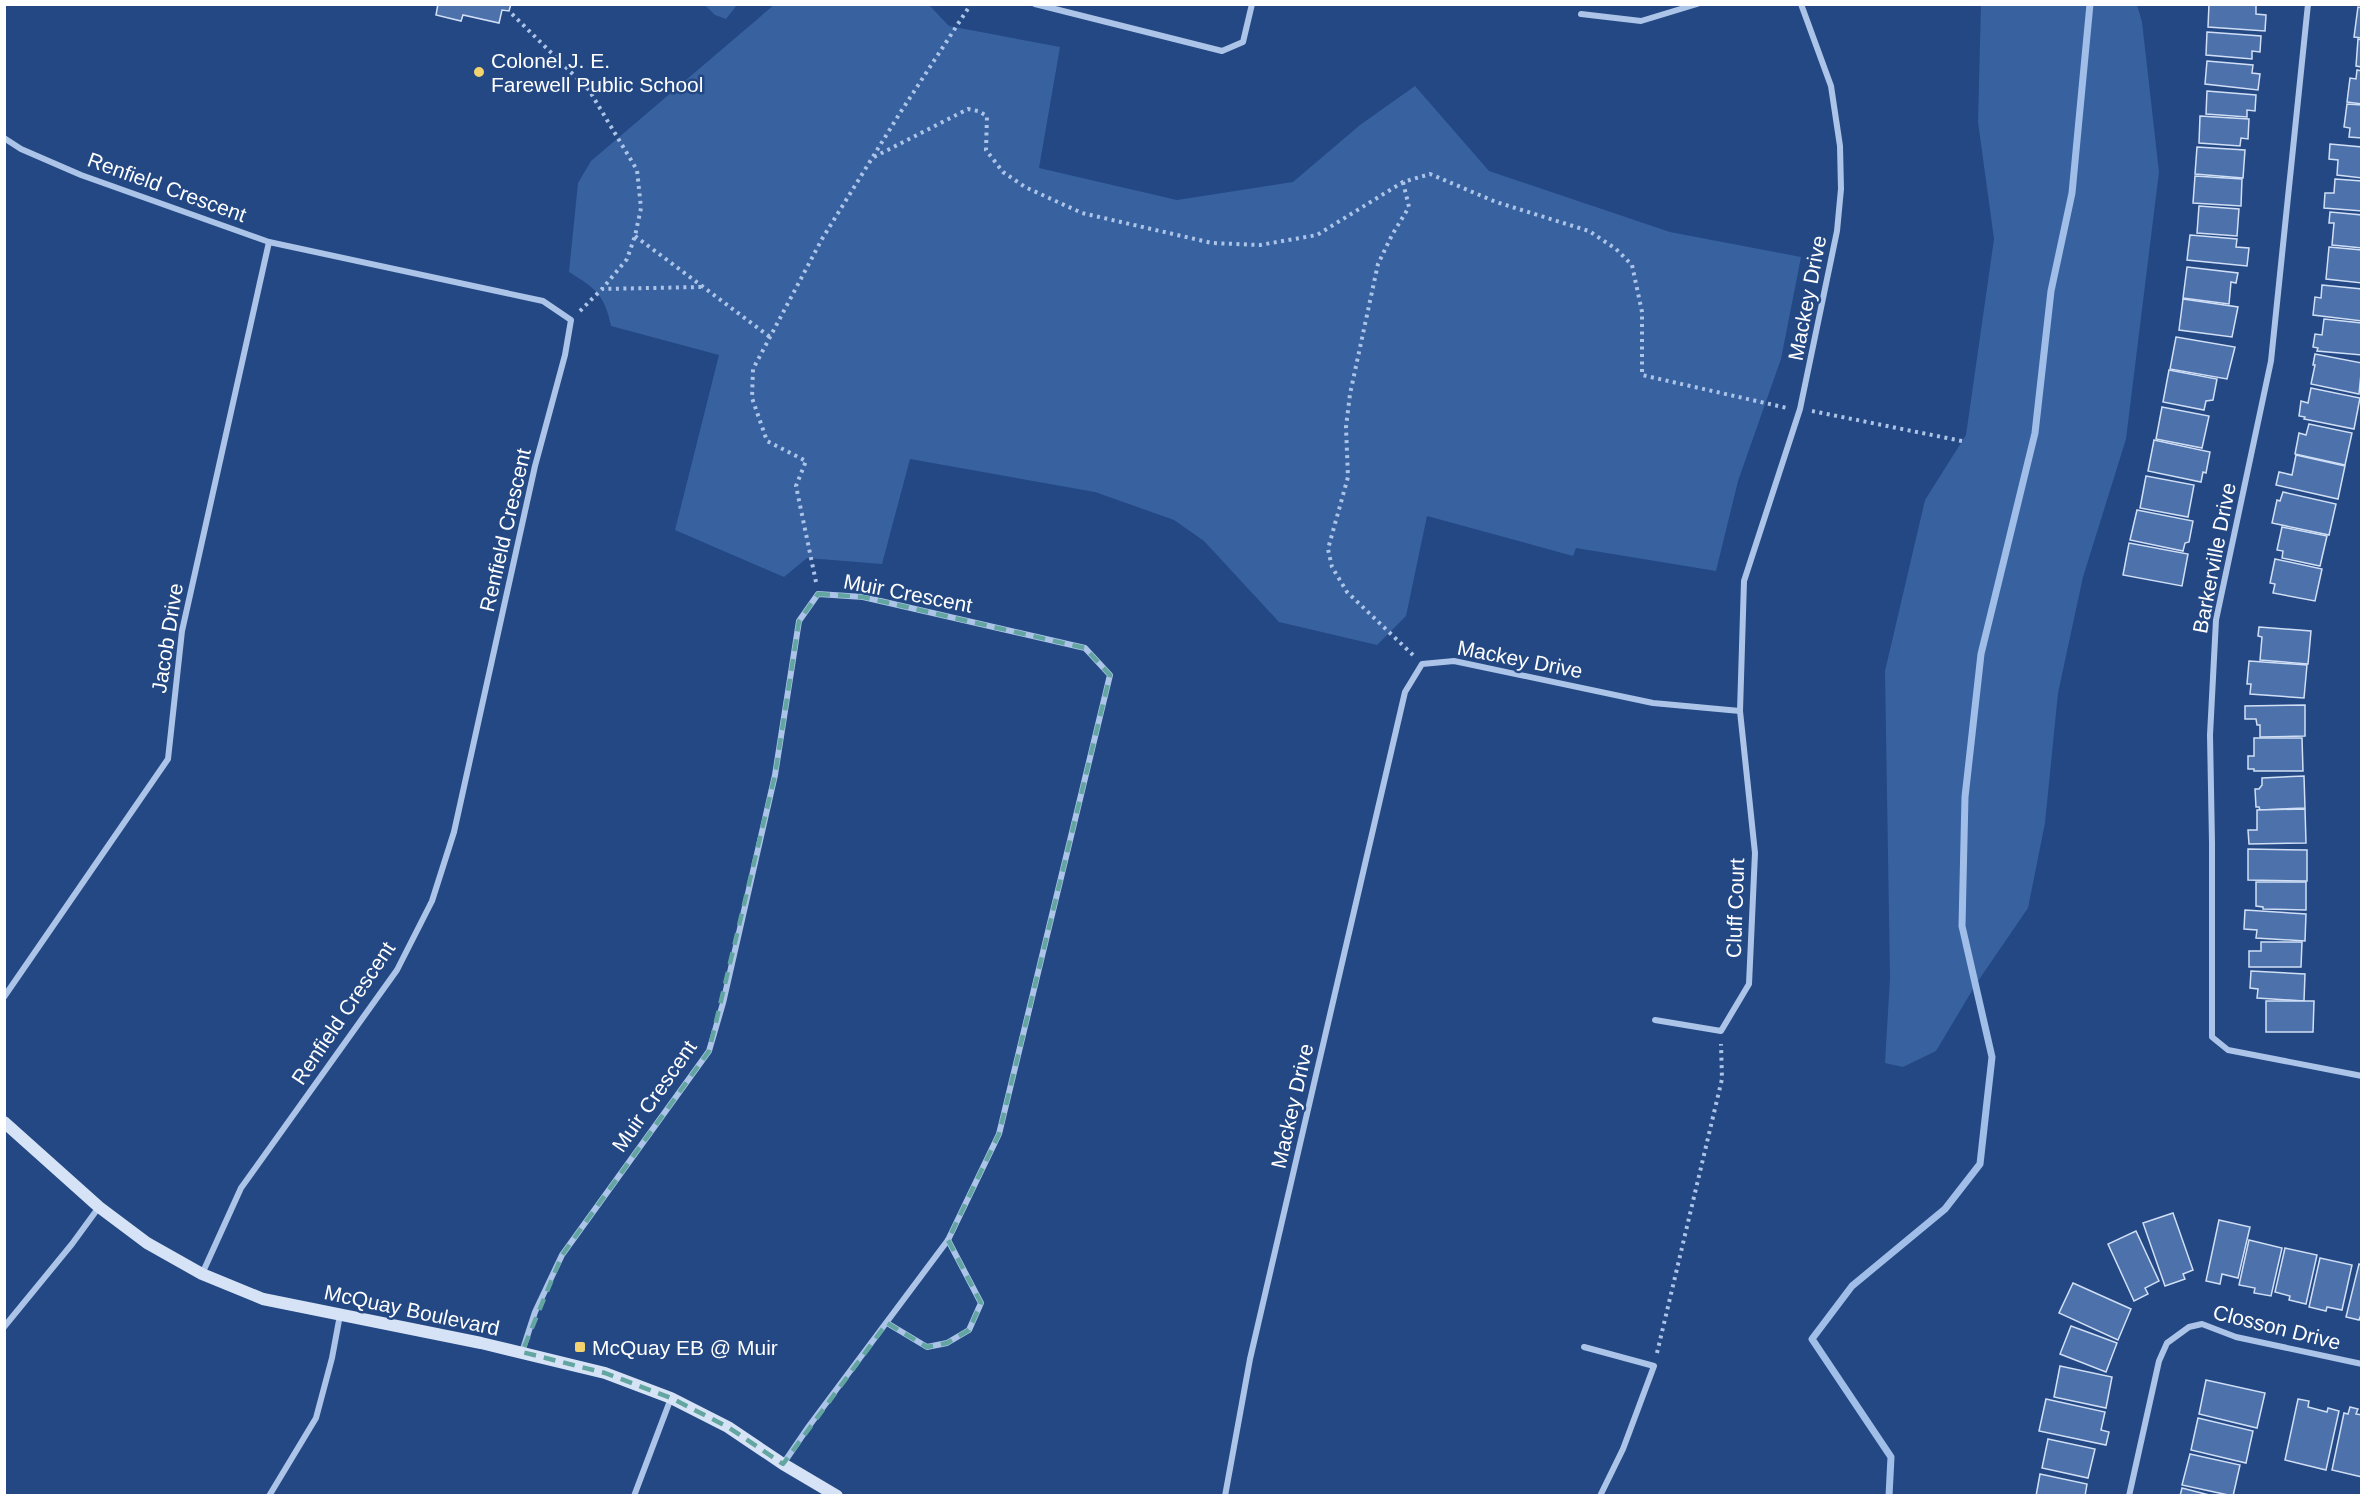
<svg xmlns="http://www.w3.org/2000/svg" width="2366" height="1500" viewBox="0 0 2366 1500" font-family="Helvetica,sans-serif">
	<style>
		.green { fill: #3861a0 }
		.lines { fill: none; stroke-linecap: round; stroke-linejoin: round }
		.stream { stroke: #a0bee8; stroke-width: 7 }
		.building { fill: #4c71ab; stroke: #d0dff6; stroke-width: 1.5 }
		.path { stroke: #acc4e8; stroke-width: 4; stroke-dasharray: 3 4.5; stroke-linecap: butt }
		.street { stroke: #acc4e8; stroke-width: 6 }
		.secondary { stroke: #d6e3f6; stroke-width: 12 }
		.marked { fill: none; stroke: #63a6a1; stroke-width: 4.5; stroke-dasharray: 12 8; stroke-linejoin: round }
		.poi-dot { fill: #f2d370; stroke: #244883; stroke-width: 2 }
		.labels { text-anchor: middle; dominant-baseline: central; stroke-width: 5; stroke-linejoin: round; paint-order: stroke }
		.poi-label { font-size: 21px; fill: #fff; stroke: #244883; text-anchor: start }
		.street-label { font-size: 21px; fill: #fff; stroke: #244883 }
	</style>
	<rect width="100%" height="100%" fill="#244883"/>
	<g class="green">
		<path d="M775 4 929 5 949 26 1060 47 1039 168 1177 200 1293 182 1360 125 1415 86 1489 171 1670 232 1801 257 1781 359 1738 481 1716 571 1576 548 1573 556 1427 516 1406 616 1377 645 1279 622 1204 541 1174 520 1095 492 910 459 882 564 807 558 784 577 675 530 719 355 611 326C605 295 595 288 569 272L578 183 591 161Z"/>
		<path d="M705 5H737L726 19 715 15Z"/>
		<path d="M1981 5H2137L2142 22 2159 172 2126 439 2083 577 2058 693 2045 823 2028 908 1976 984 1936 1051 1903 1067 1885 1063 1890 978 1885 671 1925 500 1966 435 1994 239 1978 122Z"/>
	</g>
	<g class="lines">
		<path class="stream" d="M1889 1496 1891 1457 1812 1339 1852 1286 1945 1209 1980 1164 1992 1057 1962 926 1965 797 1981 654 2035 433 2051 291 2072 193 2090 4"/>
	</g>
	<g class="building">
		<path d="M438 4H511L509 11 502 10 499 23 463 15 461 21 436 15Z"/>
		<path d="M2209 4H2256V14L2266 15 2265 31 2208 27Z"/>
		<path d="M2358 7 2362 8V38L2354 37Z"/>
		<path d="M2207 32 2261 36 2260 52 2252 51V59L2206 55Z"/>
		<path d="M2358 39 2362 40V67L2356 66Z"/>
		<path d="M2207 61 2253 65 2252 73 2260 74 2258 90 2205 84Z"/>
		<path d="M2357 70 2362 71V104L2347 102 2350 78 2356 79Z"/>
		<path d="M2207 91 2256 95 2255 111 2247 110V117L2206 114Z"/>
		<path d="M2347 104 2362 105V138L2349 137 2350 128 2344 127Z"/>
		<path d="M2200 116 2249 119 2248 139 2241 138 2240 146 2199 143Z"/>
		<path d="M2330 144 2362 147V178L2337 175 2338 160 2329 159Z"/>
		<path d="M2197 147 2245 150 2243 178 2195 174Z"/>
		<path d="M2195 176 2242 179 2241 206 2193 203Z"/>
		<path d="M2335 179 2362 181V211L2324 208 2325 193H2334Z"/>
		<path d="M2199 206 2239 209 2237 236 2197 233Z"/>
		<path d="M2330 212 2362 215V248L2332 245 2334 223H2329Z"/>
		<path d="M2190 235 2237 239 2236 247 2249 248 2247 266 2187 260Z"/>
		<path d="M2329 247 2362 250V283L2326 279Z"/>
		<path d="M2187 267 2238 273 2236 283 2231 282 2229 304 2183 298Z"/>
		<path d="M2322 285 2362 289V321L2313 315 2315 297 2321 298Z"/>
		<path d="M2183 299 2238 307 2232 337 2179 330Z"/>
		<path d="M2324 319 2362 323V355L2317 351 2318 348 2313 347 2315 334 2322 335Z"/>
		<path d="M2176 337 2235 347 2227 379 2170 369Z"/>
		<path d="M2315 354 2362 363 2359 394 2311 384 2315 365H2313Z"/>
		<path d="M2169 370 2217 379 2213 400 2206 401 2204 410 2163 402Z"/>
		<path d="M2311 388 2360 398 2354 429 2304 419 2305 417 2299 416 2301 401 2308 403Z"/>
		<path d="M2162 407 2209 416 2202 448 2156 439Z"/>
		<path d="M2309 424 2352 433 2345 465 2295 454 2299 433 2306 435Z"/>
		<path d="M2154 440 2210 452 2206 473 2203 472 2201 482 2148 471Z"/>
		<path d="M2296 455 2345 466 2338 499 2276 485 2279 472 2292 475Z"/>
		<path d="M2146 476 2194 485 2188 517 2140 508Z"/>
		<path d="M2283 492 2336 504 2329 535 2272 523 2277 500 2280 501Z"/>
		<path d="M2137 510 2193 521 2189 542 2185 543 2183 551 2130 540Z"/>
		<path d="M2282 527 2327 536 2320 566 2282 558 2283 551 2277 550Z"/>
		<path d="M2129 543 2188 554 2182 586 2123 575Z"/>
		<path d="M2275 559 2322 569 2315 601 2273 593 2275 584 2270 583Z"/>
		<path d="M2259 627 2311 631 2308 664 2260 660 2262 637 2258 636Z"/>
		<path d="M2249 661 2307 665 2304 698 2250 694 2251 684H2247Z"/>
		<path d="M2305 705V736L2260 737V725H2257L2256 719H2245V706Z"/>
		<path d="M2254 738H2302L2303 771H2254V769H2248V756H2254Z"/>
		<path d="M2304 776 2305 808 2260 810 2259 807H2256L2255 789H2259L2262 785V778Z"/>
		<path d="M2305 809 2306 843 2249 844 2248 830H2257V810Z"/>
		<path d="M2248 849 2307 850V881L2248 880Z"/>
		<path d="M2256 882H2306V910L2263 909V907L2256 906Z"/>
		<path d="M2245 910 2306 914 2305 941 2256 938 2257 930 2244 929Z"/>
		<path d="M2261 942H2302L2301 967H2249V951H2261Z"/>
		<path d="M2251 971 2305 974 2304 1001 2257 998 2258 989 2250 988Z"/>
		<path d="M2266 1001H2314L2313 1032H2266Z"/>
		<path d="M2173 1213 2193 1270 2183 1274 2185 1279 2165 1286 2143 1223Z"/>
		<path d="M2219 1220 2250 1227 2238 1278 2222 1274 2220 1284 2206 1281Z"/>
		<path d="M2136 1231 2159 1281 2145 1288 2148 1294 2134 1301 2108 1244Z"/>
		<path d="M2249 1240 2282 1248 2271 1296 2254 1293 2255 1288 2239 1285Z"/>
		<path d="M2285 1248 2317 1255 2306 1304 2289 1300 2290 1296 2275 1292Z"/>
		<path d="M2320 1258 2352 1265 2342 1310 2327 1307 2326 1311 2309 1307Z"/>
		<path d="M2359 1264 2362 1265V1312L2359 1320 2346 1317Z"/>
		<path d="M2073 1283 2131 1309 2118 1340 2059 1313Z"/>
		<path d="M2071 1326 2117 1343 2106 1372 2060 1354Z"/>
		<path d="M2060 1366 2112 1377 2106 1408 2054 1397Z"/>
		<path d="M2206 1380 2265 1393 2257 1428 2199 1414Z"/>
		<path d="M2046 1399 2105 1412 2101 1430 2109 1432 2106 1445 2039 1431Z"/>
		<path d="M2298 1399 2309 1401 2308 1407 2327 1412 2328 1408 2339 1411 2326 1470 2285 1460Z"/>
		<path d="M2350 1407 2358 1409 2356 1414 2362 1415V1477L2332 1470 2344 1413 2348 1414Z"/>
		<path d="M2198 1418 2253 1431 2246 1463 2191 1450Z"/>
		<path d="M2048 1439 2095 1449 2088 1478 2042 1468Z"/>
		<path d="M2190 1454 2240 1465 2233 1496 2182 1485Z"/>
		<path d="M2040 1474 2087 1484 2085 1496H2036Z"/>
		<path d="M2182 1488 2213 1496H2180Z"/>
	</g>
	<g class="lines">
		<g class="path">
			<path d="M512 14 589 90 637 170 641 208 635 236 627 259 602 289"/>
			<path d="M874 157 968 109 978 111 987 116 986 150 1003 172 1025 187 1082 213 1212 243 1260 245 1317 235 1403 182 1430 174 1496 202 1589 231 1616 249 1632 265 1642 312V375L1787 408"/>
			<path d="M1403 182 1409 207 1392 235 1378 264 1350 394 1346 427 1348 477 1328 549 1332 567 1347 592 1413 655"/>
			<path d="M635 236 770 337"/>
			<path d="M580 311 602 289 701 287"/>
			<path d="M1812 411 1962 441"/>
			<path d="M816 582 796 486 806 461 767 441 752 398 753 369 822 239 900 113 971 4"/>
			<path d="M1657 1353 1722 1079 1721 1044"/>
		</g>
		<g class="street">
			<path d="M1035 4 1222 51 1243 42 1252 4"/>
			<path d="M2308 4 2271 361 2216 620 2210 735 2212 842V1037L2228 1050 2362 1076"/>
			<path d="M1581 14 1641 21 1697 4"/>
			<path d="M4 138 21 149 81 175 269 242 543 301 571 320 565 355 535 466 454 832 432 901 397 970 241 1188 202 1274"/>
			<path d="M4 997 168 759 182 631 269 242"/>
			<path d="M1655 1020 1721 1031 1749 984 1755 853 1740 711 1744 581 1800 409 1837 231 1841 189 1840 146 1831 86 1801 4"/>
			<path d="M887 1323 927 1347 947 1343 969 1330 981 1303 948 1240"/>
			<path d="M4 1327 72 1244 99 1207"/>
			<path d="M1584 1347 1654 1366 1623 1449 1600 1496"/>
			<path d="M522 1352 535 1312 562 1255 709 1051 723 1003 775 775 799 621 818 594 863 597 1085 648 1110 675 999 1134 948 1240 809 1426 783 1464"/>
			<path d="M269 1496 316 1418 332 1358 340 1315"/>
			<path d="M634 1496 671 1398"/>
			<path d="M1225 1496 1250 1359 1405 692 1422 664 1454 661 1653 703 1740 711"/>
			<path d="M2129 1496 2159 1361 2167 1343 2189 1327 2202 1324 2236 1337 2362 1364"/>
		</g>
		<path class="secondary" d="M4 1122 99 1207 147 1243 202 1274 263 1299 481 1343 605 1373 671 1398 728 1427 783 1464 837 1496"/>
	</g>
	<path class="marked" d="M818 594 863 597 1085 648 1110 675 999 1134 948 1240 981 1303 969 1330 947 1343 927 1347 887 1323 783 1464 728 1427 671 1398 605 1373 522 1352 562 1255 709 1051 775 775 799 621Z"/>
	<g class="poi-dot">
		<circle cx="479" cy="72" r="6"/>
		<rect x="574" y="1341" width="12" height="12" rx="3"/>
	</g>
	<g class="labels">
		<g class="poi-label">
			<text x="491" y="60">Colonel J. E.<tspan x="491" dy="24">Farewell Public School</tspan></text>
			<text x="592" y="1347">McQuay EB @ Muir</text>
		</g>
		<g class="street-label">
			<text transform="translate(167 187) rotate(20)">Renfield Crescent</text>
			<text transform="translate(1807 298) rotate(-79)">Mackey Drive</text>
			<text transform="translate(505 530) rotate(-77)">Renfield Crescent</text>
			<text transform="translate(2214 558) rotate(-79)">Barkerville Drive</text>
			<text transform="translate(908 593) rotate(11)">Muir Crescent</text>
			<text transform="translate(167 638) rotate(-81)">Jacob Drive</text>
			<text transform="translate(1520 659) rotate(11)">Mackey Drive</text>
			<text transform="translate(1735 908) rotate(-88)">Cluff Court</text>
			<text transform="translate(343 1013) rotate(-56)">Renfield Crescent</text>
			<text transform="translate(654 1096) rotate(-55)">Muir Crescent</text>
			<text transform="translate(1292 1106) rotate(-77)">Mackey Drive</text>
			<text transform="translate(412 1310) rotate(12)">McQuay Boulevard</text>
			<text transform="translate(2277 1327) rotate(14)">Closson Drive</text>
		</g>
	</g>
	<rect width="2366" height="1500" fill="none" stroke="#ffffff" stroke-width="12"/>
</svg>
